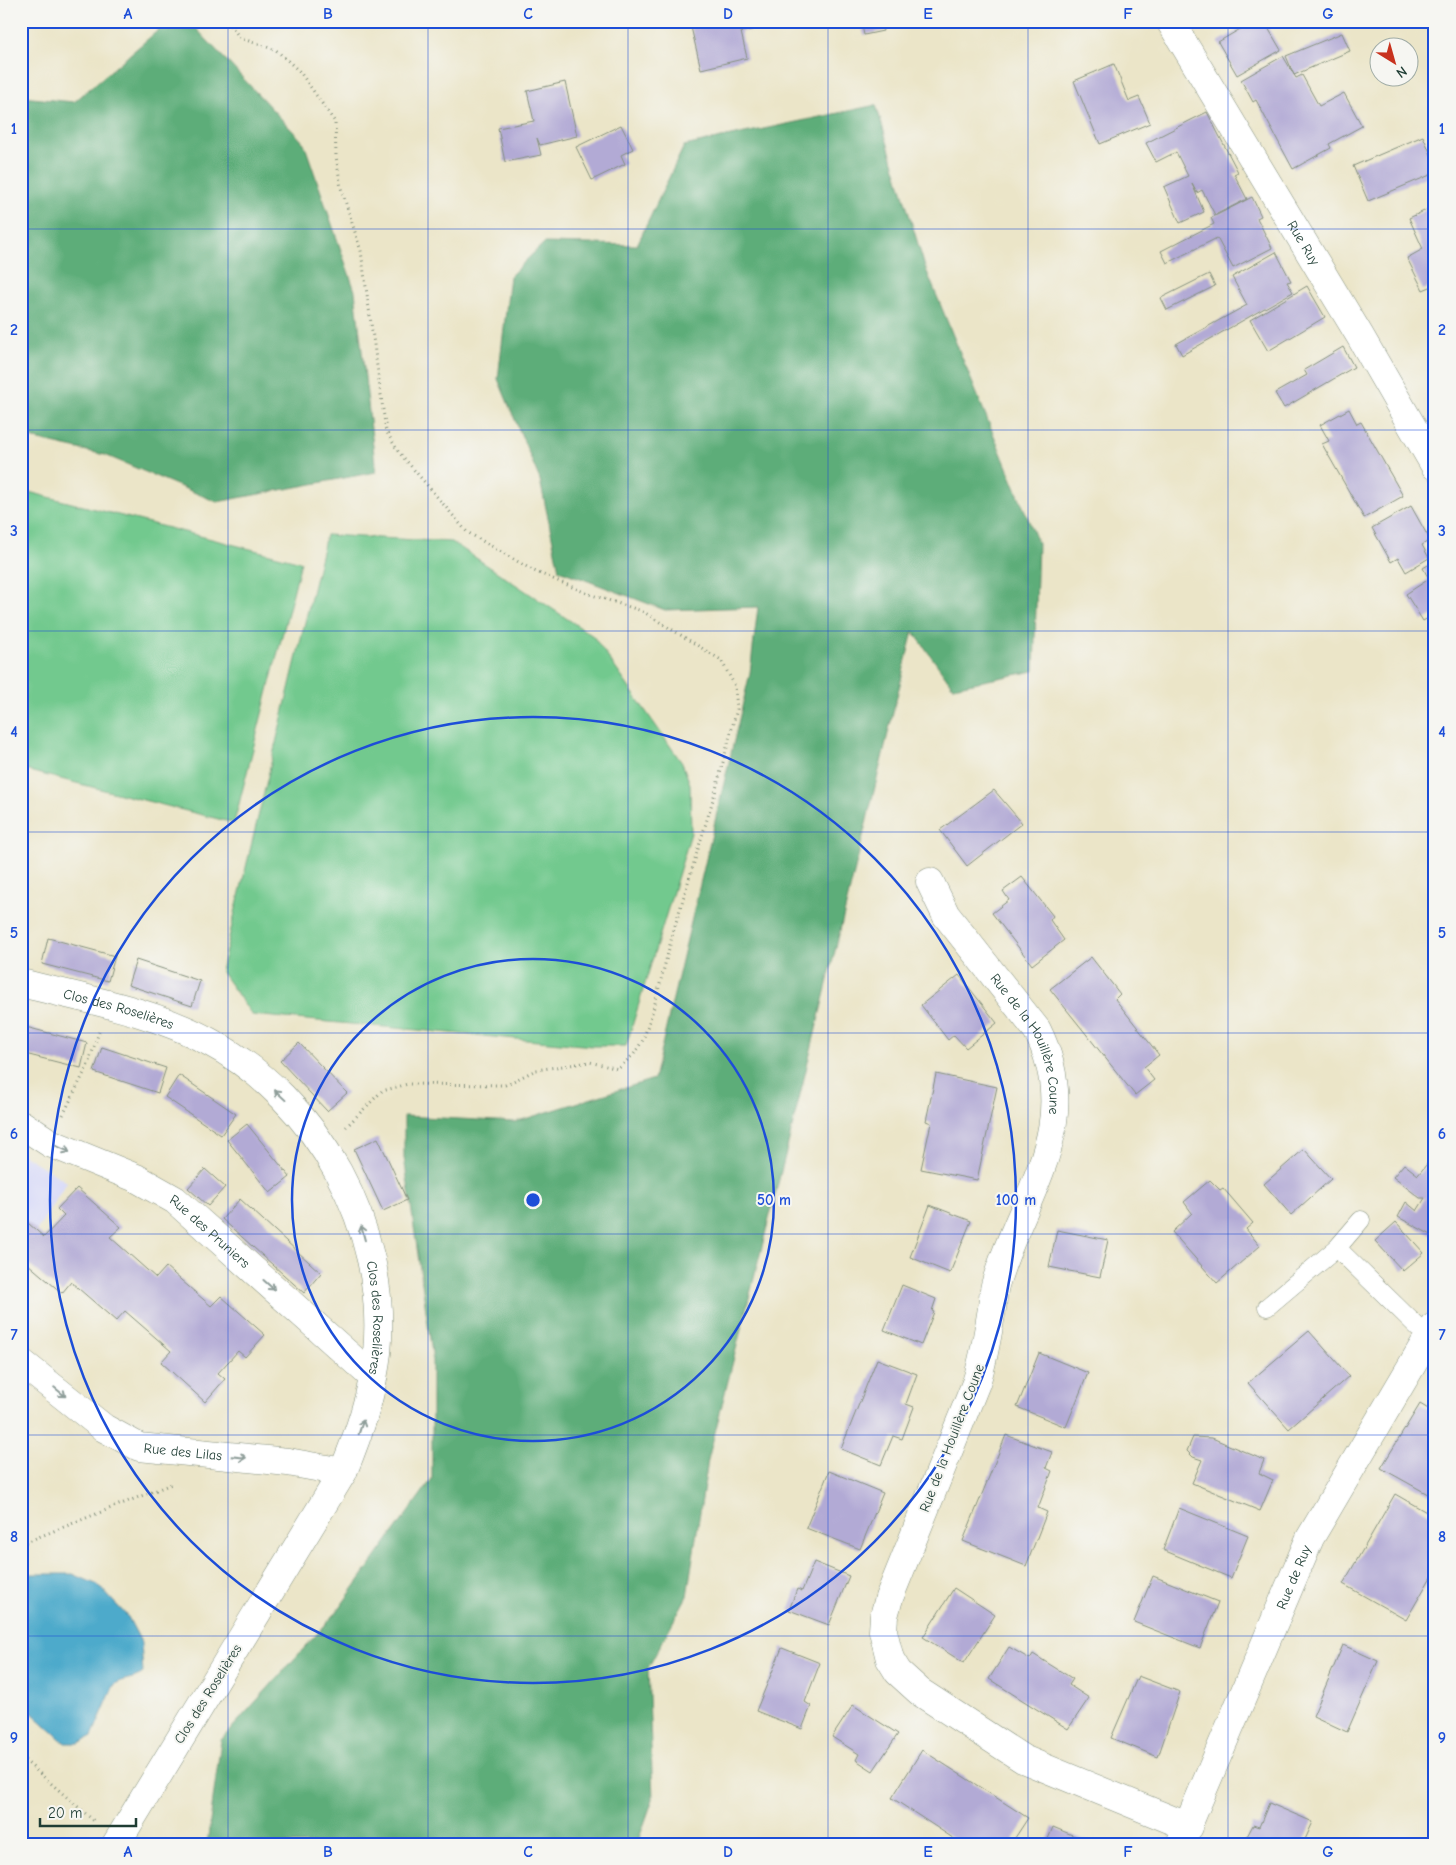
<svg xmlns="http://www.w3.org/2000/svg" width="1456" height="1865" viewBox="0 0 1456 1865" font-family="'Comic Neue',sans-serif">
	<style>
		.built { fill: #d6d8f9 }
		.green { fill: #72c98e; stroke: #488361 }
		.forest { fill: #5dad79; stroke: #3e7556 }
		.water { fill: #4daacb; stroke: #367480 }
		.building { fill: #b2aad5 }
		.lines { fill: none; stroke-linecap: round; stroke-linejoin: round }
		.service-casing { stroke: #85917e; stroke-width: 19 }
		.minor-casing { stroke: #85917e; stroke-width: 29 }
		.path { stroke: #85917e; stroke-width: 3; stroke-dasharray: 1 4; stroke-linecap: butt }
		.service { stroke: #fff; stroke-width: 18 }
		.minor { stroke: #fff; stroke-width: 28 }
		.oneway { stroke: #8f9e9a }
		.grid { fill: none; stroke: #1d4ed8; stroke-width: 1; stroke-opacity: 0.55 }
		.ring { fill: none; stroke: #1d4ed8; stroke-width: 2.5 }
		.labels { text-anchor: middle; dominant-baseline: central; stroke-width: 4; stroke-linejoin: round; paint-order: stroke }
		.street-label { font-size: 14px; fill: #1f3d34; stroke: #f6f6f2 }
		.centre { fill: #1d4ed8; stroke: #f6f6f2; stroke-width: 2.5 }
		.ring-label { font-size: 15px; text-anchor: middle; font-weight: bold; fill: #1d4ed8; stroke: #f6f6f2; stroke-width: 4; stroke-linejoin: round; paint-order: stroke }
		.neatline { fill: none; stroke: #1d4ed8; stroke-width: 2 }
		.grid-label { font-size: 16px; text-anchor: middle; font-weight: bold; fill: #1d4ed8 }
	</style>
	<rect width="100%" height="100%" fill="#f6f6f2"/>
	<filter id="ink" filterUnits="userSpaceOnUse"><feTurbulence type="fractalNoise" baseFrequency=".02" numOctaves="2"/><feDisplacementMap in="SourceGraphic" scale="10" xChannelSelector="R" yChannelSelector="G"/><feConvolveMatrix kernelMatrix="1 2 1 2 8 2 1 2 1" color-interpolation-filters="sRGB"/></filter>
	<filter id="wash" filterUnits="userSpaceOnUse"><feTurbulence type="fractalNoise" baseFrequency=".0096" numOctaves="4" result="noise"/><feDisplacementMap in="SourceGraphic" scale="20" xChannelSelector="R" yChannelSelector="G"/><feGaussianBlur stdDeviation="1.12" result="paint"/><feColorMatrix in="noise" values="0 0 0 0 0 0 0 0 0 0 0 0 0 0 0 0 0 1.4 0 .05"/><feComposite in="paint" operator="in"/></filter>
	<g filter="url(#wash)">
		<rect width="100%" height="100%" fill="#ebe5c8"/>
		<path class="built" d="M21 1153 67 1182 37 1230 21 1248Z"/>
		<g class="green">
			<path d="M21 490 301 562 234 823 21 769Z"/>
			<path d="M326 535 452 542 593 636 682 763 690 784 691 833 626 1046H593L252 1015 221 971Z"/>
		</g>
		<g class="forest">
			<path d="M169 21H189L304 143 355 291 376 472 217 502 105 455 21 436V97L74 102Z"/>
			<path d="M876 105 925 267 1038 543 1034 671 953 687 913 631 789 1140 708 1460 687 1596 648 1668 653 1799 637 1844H207L221 1740 335 1614 432 1479V1353L404 1157V1116L515 1122 654 1079 750 673 758 607 665 610 559 570 540 480 498 379 510 276 544 243 637 245 684 146Z"/>
		</g>
		<path class="water" d="M24 1574H73L98 1585 128 1617 141 1642 143 1673C134 1680 123 1678 114 1685L92 1736 79 1743H65L31 1712 21 1710V1575Z"/>
		<g id="blocks">
			<g class="building">
				<path d="M717 21H790V22L741 32 747 58 701 69 691 27Z"/>
				<path d="M861 21H881L883 31 864 35Z"/>
				<path d="M915 21H936V22L917 27Z"/>
				<path d="M1254 21H1264L1281 50 1237 75 1218 42Z"/>
				<path d="M1342 33 1350 51 1294 75 1286 56Z"/>
				<path d="M1283 56 1296 78 1302 75 1319 106 1344 93 1362 126 1329 144 1331 148 1293 169 1256 100 1253 102 1241 80Z"/>
				<path d="M1114 64 1129 101 1139 97 1150 123 1100 144 1074 81Z"/>
				<path d="M565 82 577 136 540 145 537 138 541 155 505 162 498 128 534 121 527 91Z"/>
				<path d="M1207 112 1238 172 1234 174 1247 199 1215 215 1202 190 1197 193 1192 184 1204 212 1180 223 1164 187 1188 176 1176 152 1156 162 1146 143Z"/>
				<path d="M621 125 633 149 621 155 625 164 592 180 576 147Z"/>
				<path d="M1423 136 1435 164V173L1368 201 1353 166Z"/>
				<path d="M1252 197 1261 216 1257 218 1272 248 1233 268 1217 238 1167 263 1161 251 1214 224 1211 218Z"/>
				<path d="M1435 206V285L1423 290 1407 258 1423 249 1409 218Z"/>
				<path d="M1276 252 1291 281 1287 282 1293 292 1182 355 1176 344 1247 305 1232 277Z"/>
				<path d="M1209 274 1215 286 1167 310 1161 298Z"/>
				<path d="M1307 286 1325 317 1268 351 1250 320Z"/>
				<path d="M1343 347 1354 367 1284 408 1275 393 1307 375 1304 370Z"/>
				<path d="M1349 409 1357 424 1361 422 1403 496 1364 518 1322 444 1329 441 1320 425Z"/>
				<path d="M1411 506 1430 540 1422 545 1429 558 1406 572 1398 558 1391 562 1372 528Z"/>
				<path d="M1435 561V614L1423 621 1406 594 1429 579 1423 568Z"/>
				<path d="M994 790 1022 823 967 866 940 830Z"/>
				<path d="M1022 877 1053 916 1050 920 1064 940 1032 965 992 913 1009 900 1003 891Z"/>
				<path d="M48 938 115 956 108 981 42 964Z"/>
				<path d="M1091 957 1120 994 1115 999 1159 1055 1144 1067 1154 1080 1135 1095 1050 989Z"/>
				<path d="M136 960 200 981 192 1006 128 985Z"/>
				<path d="M959 975 997 1023 966 1048 954 1035 948 1040 921 1005Z"/>
				<path d="M22 1026 87 1043 81 1068 21 1053Z"/>
				<path d="M299 1043 347 1093 327 1111 280 1061Z"/>
				<path d="M102 1047 166 1068 158 1093 94 1072Z"/>
				<path d="M936 1074 997 1087 977 1180 921 1169 931 1123 926 1121Z"/>
				<path d="M179 1075 236 1114 221 1135 165 1097Z"/>
				<path d="M247 1124 290 1177 270 1193 227 1140Z"/>
				<path d="M378 1138 407 1200 383 1211 354 1149Z"/>
				<path d="M1304 1149 1331 1179 1291 1215 1264 1184Z"/>
				<path d="M1435 1154V1237L1398 1217 1406 1202 1417 1211 1425 1198H1420L1393 1177 1404 1164 1418 1175Z"/>
				<path d="M205 1169 225 1187 208 1206 188 1188Z"/>
				<path d="M1210 1180 1220 1190 1223 1188 1253 1223 1246 1229 1260 1246 1217 1283 1172 1232 1192 1213 1184 1202Z"/>
				<path d="M77 1188 121 1227 110 1237 156 1278 166 1267 211 1306 221 1296 265 1335 245 1357 238 1351 218 1373 225 1379 205 1402 161 1362 171 1351 125 1311 116 1321 71 1282 62 1293 21 1258V1217L44 1237 64 1216 57 1209Z"/>
				<path d="M240 1199 321 1273 304 1293 222 1219Z"/>
				<path d="M930 1205 971 1221 950 1273 910 1257Z"/>
				<path d="M1396 1222 1424 1253 1403 1271 1375 1241Z"/>
				<path d="M1057 1230 1108 1240 1100 1277 1049 1267Z"/>
				<path d="M902 1285 936 1299 932 1311 934 1312 921 1345 884 1330Z"/>
				<path d="M1309 1331 1349 1376 1289 1429 1248 1383Z"/>
				<path d="M1039 1353 1088 1373 1066 1427 1017 1407Z"/>
				<path d="M877 1359 917 1374 906 1404 914 1407 902 1439 893 1436 881 1465 841 1449Z"/>
				<path d="M1420 1404 1435 1413V1498L1381 1468Z"/>
				<path d="M1006 1435 1052 1452 1046 1468 1052 1471 1038 1508 1047 1512 1026 1566 963 1541Z"/>
				<path d="M1193 1437 1212 1438 1264 1460 1259 1473 1273 1480 1260 1511 1192 1483 1202 1460 1193 1457 1187 1451Z"/>
				<path d="M829 1471 883 1493 860 1549 806 1528Z"/>
				<path d="M1395 1494 1435 1517V1570L1406 1620 1343 1584Z"/>
				<path d="M1179 1508 1248 1536 1231 1578 1163 1550Z"/>
				<path d="M814 1562 849 1576 829 1625 789 1610 797 1589 802 1591Z"/>
				<path d="M1153 1576 1218 1602 1200 1648 1134 1622Z"/>
				<path d="M954 1588 995 1615 964 1663 923 1637Z"/>
				<path d="M1343 1645 1378 1661 1347 1732 1313 1716Z"/>
				<path d="M1009 1647 1030 1659 1033 1654 1073 1679 1069 1685 1089 1698 1068 1729 989 1679Z"/>
				<path d="M782 1648 820 1663 805 1702 811 1706 802 1729 756 1711Z"/>
				<path d="M1138 1676 1180 1692 1158 1757 1111 1738Z"/>
				<path d="M853 1705 898 1734 873 1771 856 1760 859 1754 832 1737Z"/>
				<path d="M922 1750 1028 1818 1011 1844H980L973 1840 970 1844H962L892 1798Z"/>
				<path d="M1269 1803 1313 1822 1303 1844H1243L1253 1825 1259 1827Z"/>
				<path d="M1053 1827 1094 1844H1046Z"/>
			</g>
		</g>
	</g>
	<g filter="url(#ink)">
		<use href="#blocks" fill-opacity="0" stroke="#85917e" stroke-width="1"/>
		<g class="lines">
			<defs>
				<g id="service">
					<path d="M1337 1248 1428 1337"/>
					<path d="M1267 1307 1337 1248 1361 1220"/>
				</g>
				<g id="minor">
					<path id="s1" d="M1170 21 1360 336 1435 466"/>
					<path id="s2" d="M930 882 946 915 1037 1030C1085 1126 1022 1194 996 1282 993 1290 993 1300 992 1308 988 1333 984 1359 976 1383L889 1598 884 1616 883 1631 890 1659 898 1672 920 1692 1023 1759 1189 1827"/>
					<path id="s3" d="M21 983C84 999 151 1010 208 1041 318 1099 389 1229 377 1353 372 1396 359 1433 343 1472L116 1844"/>
					<path id="s4" d="M21 1124 50 1143 136 1178 175 1200 373 1377"/>
					<path id="s5" d="M21 1362 104 1428 139 1447 288 1462 343 1472"/>
					<path id="s6" d="M1180 1844 1310 1538 1435 1326"/>
				</g>
			</defs>
			<use href="#service" class="service-casing"/>
			<use href="#minor" class="minor-casing"/>
			<g class="path">
				<path d="M227 21 240 38 276 50 300 72 335 122 336 156 341 188 361 251 386 431 398 451 467 532 534 571 589 594 642 611 721 660 735 686 737 709 715 793 674 929 654 1007 643 1040 634 1054 618 1069 590 1062 536 1070 505 1085 408 1084 382 1091 346 1127"/>
				<path d="M63 1115 88 1065 99 1032"/>
				<path d="M21 1544 174 1483"/>
				<path d="M21 1757 94 1821"/>
			</g>
			<use href="#service" class="service"/>
			<use href="#minor" class="minor"/>
		</g>
		<defs><path id="oneway-shaft" d="M-6 0H5M1.5-3L5.5 0L1.5 3" fill="none" stroke-width="1.6" stroke-linecap="round" stroke-linejoin="round" transform="scale(1.25)"/></defs>
		<g class="oneway">
			<use href="#oneway-shaft" transform="translate(280 1095) rotate(-137)"/>
			<use href="#oneway-shaft" transform="translate(63 1149) rotate(25)"/>
			<use href="#oneway-shaft" transform="translate(363 1233) rotate(-105)"/>
			<use href="#oneway-shaft" transform="translate(269 1285) rotate(42)"/>
			<use href="#oneway-shaft" transform="translate(60 1392) rotate(39)"/>
			<use href="#oneway-shaft" transform="translate(361 1427) rotate(-72)"/>
			<use href="#oneway-shaft" transform="translate(239 1457) rotate(6)"/>
		</g>
	</g>
	<path class="grid" d="M228 21V1844M428 21V1844M628 21V1844M828 21V1844M1028 21V1844M1228 21V1844M21 229H1435M21 430H1435M21 631H1435M21 832H1435M21 1033H1435M21 1234H1435M21 1435H1435M21 1636H1435"/>
	<g class="ring">
		<circle cx="533" cy="1200" r="241"/>
		<circle cx="533" cy="1200" r="483"/>
	</g>
	<g class="labels">
		<g class="street-label">
			<text stroke="none"><textPath href="#s1" startOffset="259">Rue Ruy</textPath></text>
			<text stroke="none"><textPath href="#s3" startOffset="101">Clos des Roselières</textPath></text>
			<text stroke="none"><textPath href="#s2" startOffset="192">Rue de la Houillère Coune</textPath></text>
			<text stroke="none"><textPath href="#s4" startOffset="219">Rue des Pruniers</textPath></text>
			<text stroke="none"><textPath href="#s3" startOffset="536">Clos des Roselières</textPath></text>
			<text transform="translate(952 1438) rotate(-69)">Rue de la Houillère Coune</text>
			<text stroke="none"><textPath href="#s5" startOffset="190">Rue des Lilas</textPath></text>
			<text stroke="none"><textPath href="#s6" startOffset="290">Rue de Ruy</textPath></text>
			<text transform="translate(208 1694) rotate(-58)">Clos des Roselières</text>
		</g>
	</g>
	<circle cx="533" cy="1200" r="8" class="centre"/>
	<g class="ring-label">
		<text x="774" y="1205">50 m</text>
		<text x="1016" y="1205">100 m</text>
	</g>
	<rect width="1456" height="1865" fill="none" stroke="#f6f6f2" stroke-width="55"/>
	<g transform="translate(1394 62) rotate(143)"><circle r="24" fill="#f6f6f2" stroke="#a0aca6"/>
	<path d="M0-4L9 19L0 12L-9 19Z" fill="#c8321e"/>
	<text y="-8" font-size="14" font-weight="bold" text-anchor="middle" fill="#1f3d34">N</text>
	</g>
	<path d="M40 1818v8h96v-8" fill="none" stroke="#1f3d34" stroke-width="2.5"/>
	<text x="48" y="1818" font-size="15" fill="#1f3d34" stroke="#f6f6f2" stroke-width="4" paint-order="stroke">20 m</text>
	<rect x="28" y="28" width="1400" height="1810" class="neatline"/>
	<g class="grid-label">
		<text x="128" y="19">A</text>
		<text x="328" y="19">B</text>
		<text x="528" y="19">C</text>
		<text x="728" y="19">D</text>
		<text x="928" y="19">E</text>
		<text x="1128" y="19">F</text>
		<text x="1328" y="19">G</text>
		<text x="14" y="134">1</text>
		<text x="1442" y="134">1</text>
		<text x="14" y="335">2</text>
		<text x="1442" y="335">2</text>
		<text x="14" y="536">3</text>
		<text x="1442" y="536">3</text>
		<text x="14" y="737">4</text>
		<text x="1442" y="737">4</text>
		<text x="14" y="938">5</text>
		<text x="1442" y="938">5</text>
		<text x="14" y="1139">6</text>
		<text x="1442" y="1139">6</text>
		<text x="14" y="1340">7</text>
		<text x="1442" y="1340">7</text>
		<text x="14" y="1542">8</text>
		<text x="1442" y="1542">8</text>
		<text x="14" y="1743">9</text>
		<text x="1442" y="1743">9</text>
		<text x="128" y="1857">A</text>
		<text x="328" y="1857">B</text>
		<text x="528" y="1857">C</text>
		<text x="728" y="1857">D</text>
		<text x="928" y="1857">E</text>
		<text x="1128" y="1857">F</text>
		<text x="1328" y="1857">G</text>
	</g>
</svg>
